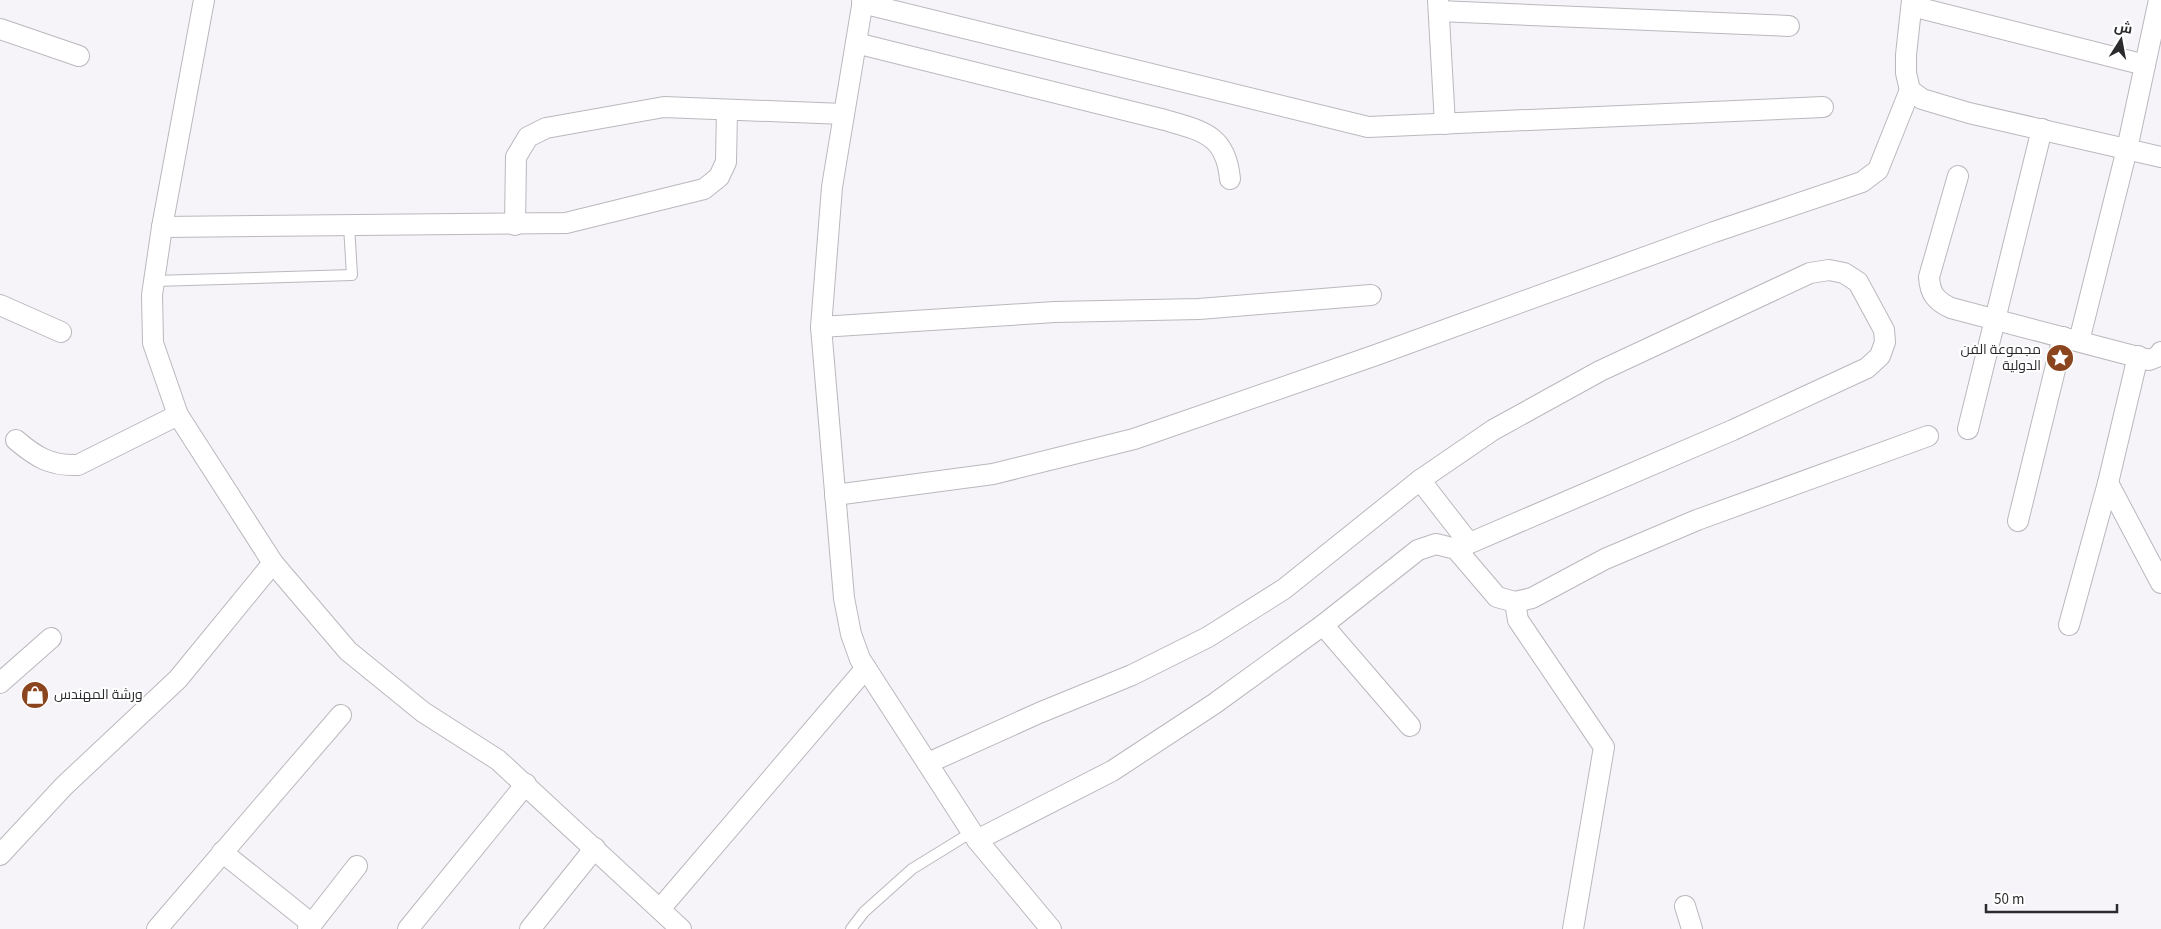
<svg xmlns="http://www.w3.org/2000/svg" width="2161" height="929" viewBox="0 0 2161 929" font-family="'Source Sans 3',Cairo,sans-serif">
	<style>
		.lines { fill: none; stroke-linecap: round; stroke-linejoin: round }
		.service-casing { stroke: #bab8bd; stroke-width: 12 }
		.minor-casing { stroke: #bab8bd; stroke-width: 22 }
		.service { stroke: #fff; stroke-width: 10 }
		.minor { stroke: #fff; stroke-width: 20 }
		.labels { text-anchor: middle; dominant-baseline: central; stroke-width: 4; stroke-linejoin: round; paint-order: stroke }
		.poi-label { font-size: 14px; fill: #2b2a2c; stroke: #fff; text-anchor: end }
	</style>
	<rect width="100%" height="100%" fill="#f6f4f9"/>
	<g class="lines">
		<defs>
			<g id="service">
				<path d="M154 281 352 275 349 226"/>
				<path d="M851 929 864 912 912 869 972 832"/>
			</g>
			<g id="minor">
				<path d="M204 0 162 227 152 295 153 343 178 415 273 563 348 651 423 712 498 760 681 929"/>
				<path d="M863 0 832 187 821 327 844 598 851 634 860 659 977 840 1051 929"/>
				<path d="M1438 0 1445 124"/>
				<path d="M1912 0 1906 55V73L1910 90 1922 99 1969 113 2161 157"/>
				<path d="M862 3 1368 127 1823 107"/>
				<path d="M1912 6 2145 65"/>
				<path d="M1439 11 1789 26"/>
				<path d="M0 29 79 56"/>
				<path d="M856 43 1165 120C1203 131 1226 135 1230 179"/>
				<path d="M1958 176 1929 277C1930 294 1936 301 1951 308L2149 360 2159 356 2161 352"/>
				<path d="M515 225 516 157 528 137 546 128 664 107 844 114"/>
				<path d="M162 227 566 223 704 189 719 177 726 162 727 110"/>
				<path d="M0 305 61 332"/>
				<path d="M821 327 1055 312 1199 309 1371 295"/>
				<path d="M2079 341 2127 149 2159 0"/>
				<path d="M1968 429 2042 129"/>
				<path d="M16 440C36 457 50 466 78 465L178 415"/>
				<path d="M1420 480 1469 543"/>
				<path d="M2108 483 2161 583"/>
				<path d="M835 495 993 474 1134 439 1376 355 1714 232 1862 182 1878 170 1910 90"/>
				<path d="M2018 521 2063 337"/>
				<path d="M1515 602 1518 620 1604 747 1573 929"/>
				<path d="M1323 625 1410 726"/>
				<path d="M2069 625 2108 483 2138 356"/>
				<path d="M0 683 51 638"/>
				<path d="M928 763 1039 713 1132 675 1208 637 1284 589 1420 480 1493 430 1600 371 1810 273 1829 270 1844 273 1858 282 1884 330 1885 342 1880 356 1867 368 1733 430 1456 549"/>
				<path d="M977 840 1112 771 1214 704 1323 625 1418 550 1436 544 1456 549 1497 597 1515 602 1532 598 1605 559 1697 520 1928 436"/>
				<path d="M222 852 312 924"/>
				<path d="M0 855 64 786 178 679 273 563"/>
				<path d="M1685 906 1692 929"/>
				<path d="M660 909 866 668"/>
				<path d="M157 929 341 715"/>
				<path d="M308 929 357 866"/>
				<path d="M408 929 526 784"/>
				<path d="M530 929 595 848"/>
			</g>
		</defs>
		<use href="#service" class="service-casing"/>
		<use href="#minor" class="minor-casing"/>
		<use href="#service" class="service"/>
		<use href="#minor" class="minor"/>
	</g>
	<defs>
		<symbol id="sight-disc" viewBox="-11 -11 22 22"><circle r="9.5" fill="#8b451e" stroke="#fff"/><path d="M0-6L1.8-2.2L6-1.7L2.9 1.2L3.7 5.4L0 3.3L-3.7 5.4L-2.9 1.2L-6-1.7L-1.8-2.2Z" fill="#fff"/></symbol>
		<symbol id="shop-disc" viewBox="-11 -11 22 22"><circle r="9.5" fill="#8b451e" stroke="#fff"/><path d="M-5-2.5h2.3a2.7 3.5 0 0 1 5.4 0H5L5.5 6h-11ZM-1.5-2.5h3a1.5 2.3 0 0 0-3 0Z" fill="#fff"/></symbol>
	</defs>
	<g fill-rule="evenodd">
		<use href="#sight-disc" x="2044" y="342" width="32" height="32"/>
		<use href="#shop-disc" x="19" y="679" width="32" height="32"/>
	</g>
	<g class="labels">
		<g class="poi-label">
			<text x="2041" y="350">مجموعة الفن<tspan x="2041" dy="16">الدولية</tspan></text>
			<text x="54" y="695" text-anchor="start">ورشة المهندس</text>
		</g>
	</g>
	<g transform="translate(2121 40) rotate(11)" stroke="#ffffff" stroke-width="4" paint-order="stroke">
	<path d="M0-4L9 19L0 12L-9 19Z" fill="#2b2a2c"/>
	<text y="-8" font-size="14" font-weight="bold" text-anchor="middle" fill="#2b2a2c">ش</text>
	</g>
	<path d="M1986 904v8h131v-8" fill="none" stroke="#2b2a2c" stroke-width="2.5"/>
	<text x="1994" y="904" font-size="15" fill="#2b2a2c" stroke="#ffffff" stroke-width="4" paint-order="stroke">50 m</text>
</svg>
